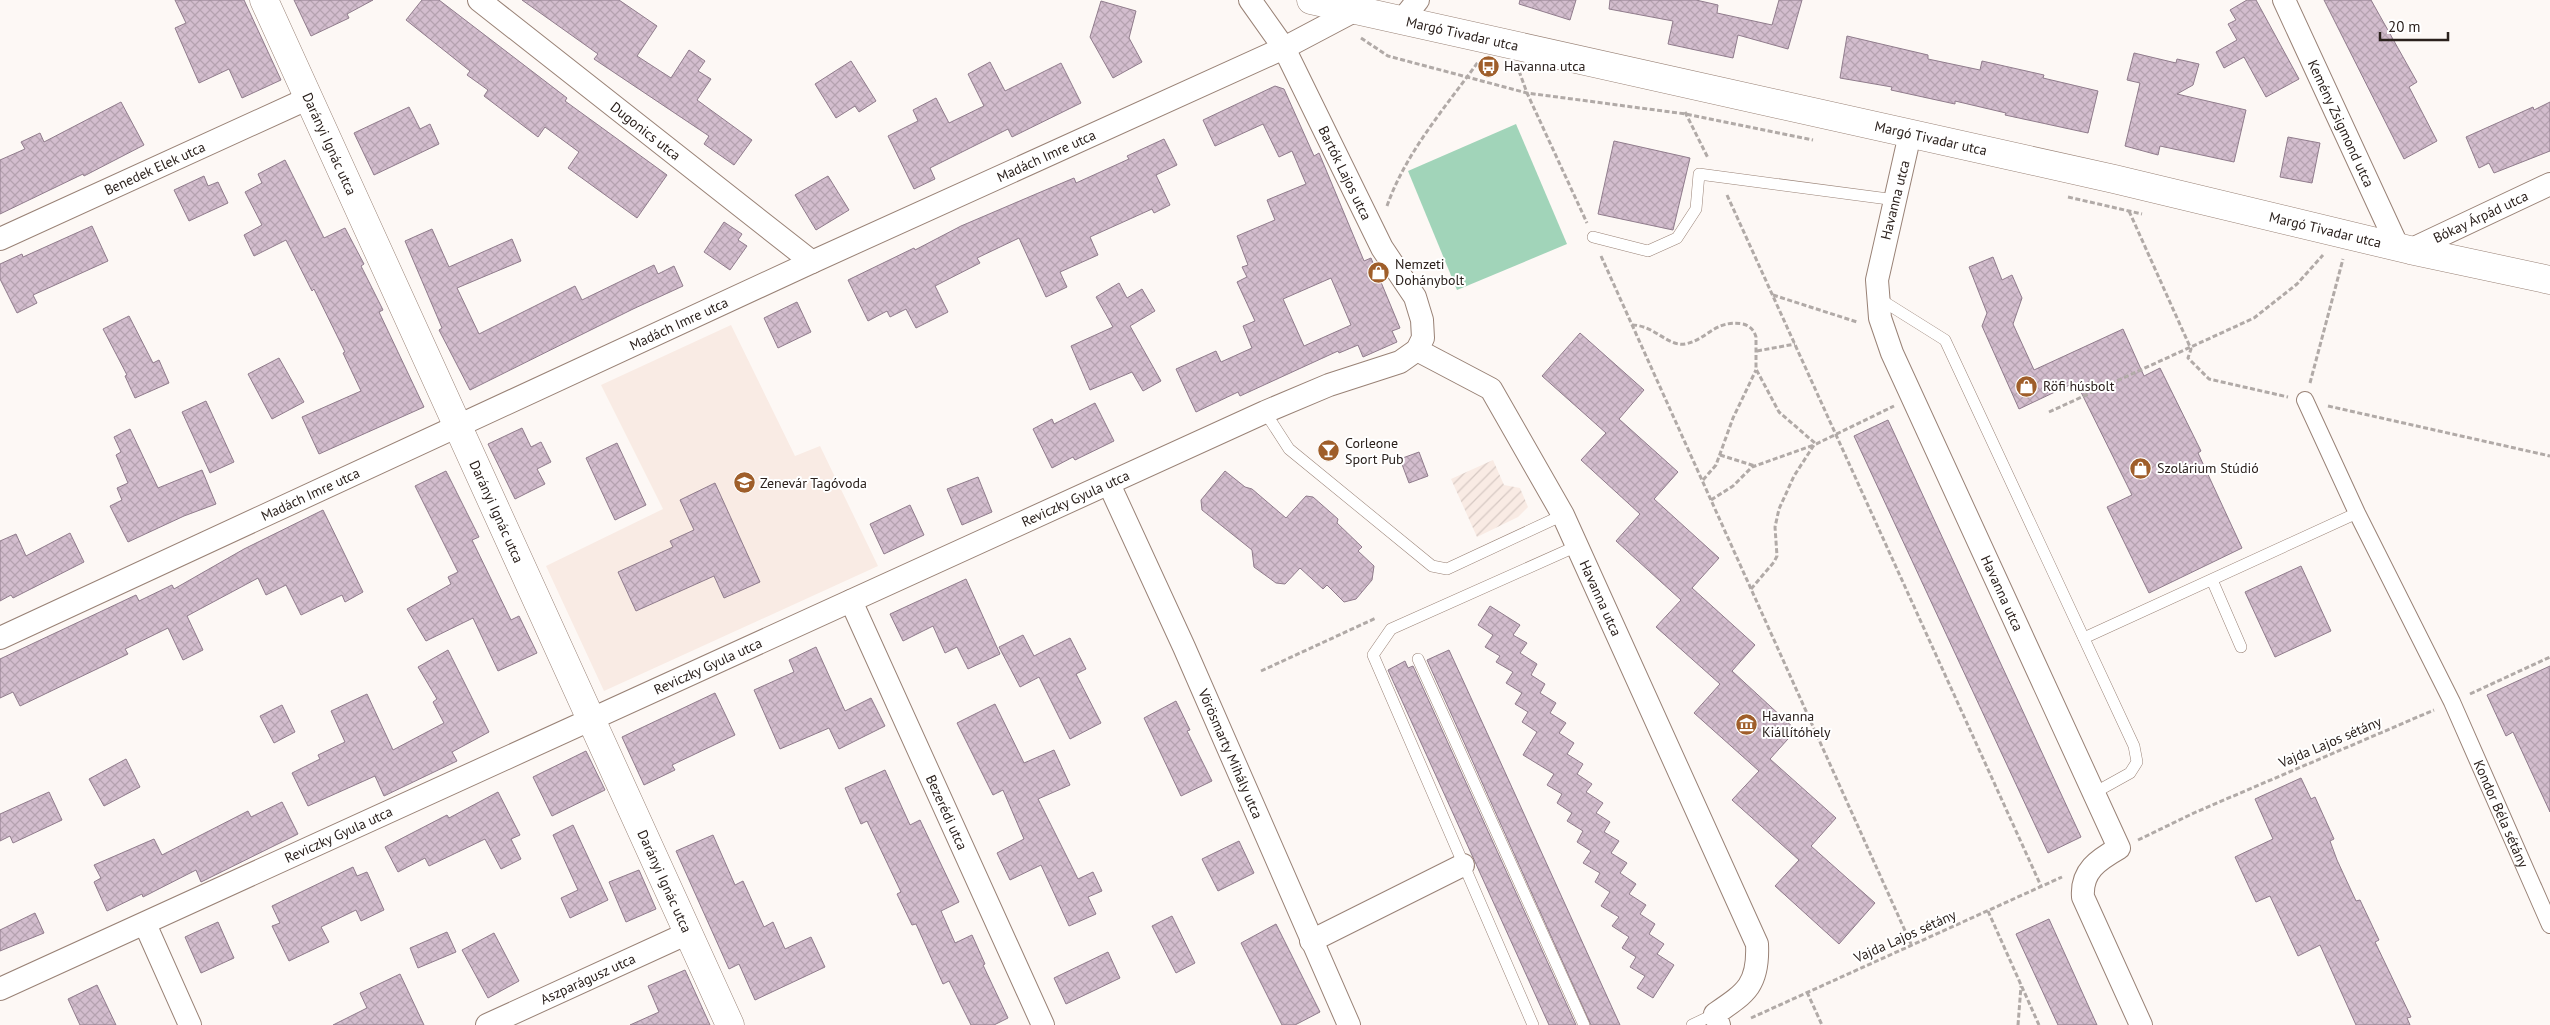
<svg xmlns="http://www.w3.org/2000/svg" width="2550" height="1025" viewBox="0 0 2550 1025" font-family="'PT Sans',sans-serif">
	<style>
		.built { fill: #f9ebe4 }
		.industrial { fill: url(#industrial-furrows) }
		.pitch { fill: #a1d4b9 }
		.building { fill: url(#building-cross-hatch); stroke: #907c8c; fill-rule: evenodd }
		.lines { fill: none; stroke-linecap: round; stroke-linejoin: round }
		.service-casing { stroke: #998276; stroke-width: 12 }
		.pedestrian-casing { stroke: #998276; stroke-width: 18 }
		.minor-casing { stroke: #998276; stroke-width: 24 }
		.tertiary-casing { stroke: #998276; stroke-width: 29 }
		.path { stroke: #b1aaa7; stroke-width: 3; stroke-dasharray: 5 2.5; stroke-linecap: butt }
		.service { stroke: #fff; stroke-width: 11 }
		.pedestrian { stroke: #fff; stroke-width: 16 }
		.minor { stroke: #fff; stroke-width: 22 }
		.tertiary { stroke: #fff; stroke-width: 28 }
		.labels { text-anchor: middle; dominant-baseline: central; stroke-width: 4; stroke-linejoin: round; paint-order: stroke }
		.street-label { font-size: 14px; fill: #2b211d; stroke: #fff }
		.poi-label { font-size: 14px; fill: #2b211d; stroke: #fff; text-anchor: start }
	</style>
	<defs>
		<pattern id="industrial-furrows" width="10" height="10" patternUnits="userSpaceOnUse" patternTransform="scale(1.25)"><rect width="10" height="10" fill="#f9ebe4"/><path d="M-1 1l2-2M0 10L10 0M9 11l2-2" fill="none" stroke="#d6c9c3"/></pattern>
		<pattern id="building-cross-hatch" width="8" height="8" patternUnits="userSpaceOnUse" patternTransform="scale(1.25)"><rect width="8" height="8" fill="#d3bdce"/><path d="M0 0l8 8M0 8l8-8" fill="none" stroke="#b5a2b0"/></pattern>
	</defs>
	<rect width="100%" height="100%" fill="#fdf8f5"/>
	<path class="built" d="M731 325 795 456 820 446 878 566 604 691 546 566 663 509 601 385Z"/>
	<path class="industrial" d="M1493 460 1504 485 1520 488 1528 507 1518 517 1477 537 1451 479Z"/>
	<path class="pitch" d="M1516 124 1567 244 1457 290 1408 171Z"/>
	<g class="building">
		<path d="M175 0H244L281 80 242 98 229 69 199 83 175 28 186 23Z"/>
		<path d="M294 0H373L347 14 349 18 311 36Z"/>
		<path d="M422 0H439L567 98 565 101 667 175 637 218 568 168 579 152 545 127 538 137 484 96 488 90 467 75 470 71 406 20Z"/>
		<path d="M522 0H619L657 26 637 56 671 78 689 50 705 61 698 71 711 79 697 100 752 140 734 165 704 144 709 136 594 59 598 54Z"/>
		<path d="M1520 0H1576L1570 20 1519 4Z"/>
		<path d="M1610 0H1696L1718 5 1717 13 1772 25 1779 0H1802L1788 49 1738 35 1733 58 1668 44 1673 21 1609 9Z"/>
		<path d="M2247 0H2256L2299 79 2266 97 2244 57 2224 68 2216 52 2237 40 2228 24 2236 20 2230 10Z"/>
		<path d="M2324 0H2371L2417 82 2409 87 2437 141 2404 159Z"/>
		<path d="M1101 1 1136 11 1129 38 1142 62 1113 78 1090 37Z"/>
		<path d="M1847 36 1928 55V59L1980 70 1982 61 2044 75 2043 78 2098 91 2088 133 2005 115 2006 113 1955 101V104L1891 90 1892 87 1840 78Z"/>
		<path d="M2134 53 2176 63 2177 59 2199 64 2193 85 2177 94 2246 110 2234 162 2160 146 2158 155 2125 146 2140 83 2127 80Z"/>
		<path d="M851 61 876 101 859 112 855 106 836 118 815 84Z"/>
		<path d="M990 62 1005 91 1061 63 1081 103 1012 137 1008 129 930 168 935 179 914 189 888 136 918 121 913 110 936 98 949 123 984 106 968 74Z"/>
		<path d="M1275 86 1284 89 1314 156 1319 153 1364 261 1371 258 1400 328 1392 331 1397 342 1363 357 1358 345 1339 353 1338 351 1240 396 1238 392 1196 412 1176 369 1216 351 1221 362 1252 348 1243 326 1255 321 1237 282 1247 277 1242 267 1248 265 1237 236 1275 220 1267 200 1306 184 1292 151 1279 157 1263 124 1215 146 1203 120ZM1331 278 1351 325 1304 346 1283 299Z"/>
		<path d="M121 102 144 145 84 176 83 174 0 214V160L25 149 21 142 40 133 44 142Z"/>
		<path d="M2550 102V151L2494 173 2489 163 2479 168 2466 137 2533 107 2534 110Z"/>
		<path d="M409 107 420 129 430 124 439 144 374 175 354 133Z"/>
		<path d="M2288 137 2320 143 2312 183 2280 177Z"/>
		<path d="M1164 139 1177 165 1156 175 1170 205 1154 213 1152 209 1090 237 1098 255 1060 272 1067 287 1046 297 1019 238 977 258 980 263 935 286 948 312 916 328 906 309 890 317 887 311 868 321 848 280 914 248 915 250 961 226 1036 194 1074 178 1076 183 1129 159 1127 156Z"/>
		<path d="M1614 141 1690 158 1673 230 1598 214Z"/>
		<path d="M285 160 324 238 345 228 364 264 361 266 383 310 379 312 424 407 319 454 302 417 361 391 343 353 345 352 314 289 312 291 286 240 254 256 244 235 262 225 245 192 262 183 258 174Z"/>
		<path d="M204 176 208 186 218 182 228 203 189 221 174 190Z"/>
		<path d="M828 176 849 210 816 230 795 195Z"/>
		<path d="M724 222 742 234 738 240 747 246 730 270 704 252Z"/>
		<path d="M92 226 108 261 33 295 37 303 17 313 0 279V264L22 254 23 257Z"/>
		<path d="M432 229 449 267 512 239 521 261 457 288 479 334 575 286 582 300 654 265 658 274 674 266 683 286 633 309 470 390 439 330 442 328 405 241Z"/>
		<path d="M1993 257 2002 280 2012 275 2022 298 2013 324 2034 370 2123 329 2144 376 2160 368 2201 451 2198 453 2242 548 2149 593 2107 507 2132 495 2076 382 2019 409 1982 326 1987 313 1969 267Z"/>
		<path d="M1119 283 1127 298 1142 289 1155 311 1130 326 1161 381 1143 391 1132 372 1090 390 1071 346 1113 327 1096 297Z"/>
		<path d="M797 302 811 332 778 348 764 318Z"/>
		<path d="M129 316 153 363 159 360 169 383 135 398 125 376 127 375 103 329Z"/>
		<path d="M1580 333 1644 390 1619 419 1678 472 1654 499 1719 558 1692 588 1755 645 1732 671 1796 730 1770 759 1836 818 1811 846 1875 903 1839 944 1775 886 1799 860 1732 800 1759 771 1694 713 1720 684 1656 627 1681 600 1616 541 1640 514 1581 460 1606 433 1542 376Z"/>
		<path d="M279 358 304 402 272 419 248 374Z"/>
		<path d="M206 401 234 462 210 473 182 412Z"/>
		<path d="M1095 403 1114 441 1075 460 1073 457 1052 468 1033 429 1052 419 1054 424Z"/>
		<path d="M1888 420 2081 837 2048 853 1854 436Z"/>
		<path d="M522 428 531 447 541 442 551 462 537 469 545 484 515 499 488 444Z"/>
		<path d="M130 429 158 488 202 470 216 504 184 516 128 542 110 506 122 500 117 488 128 483 116 455 121 452 114 437Z"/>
		<path d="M617 443 646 505 615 520 586 458Z"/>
		<path d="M1419 452 1428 476 1409 483 1400 459Z"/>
		<path d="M446 471 479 537 472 540 511 620 519 616 537 653 498 671 473 618 426 641 407 609 451 584 448 577 458 572 415 486Z"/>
		<path d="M1225 471 1245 487 1252 489 1286 518 1306 496 1313 497 1338 519 1337 523 1362 547 1358 551 1374 566 1372 580 1356 599 1344 602 1327 585 1323 589 1300 568 1285 584 1276 583 1254 567 1252 550 1202 510 1201 500Z"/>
		<path d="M978 477 992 512 962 525 947 489Z"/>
		<path d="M715 483 760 582 724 598 714 576 636 611 618 572 673 547 670 541 694 530 680 500Z"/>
		<path d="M910 505 924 535 884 554 870 524Z"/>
		<path d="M323 510 363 592 345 602 342 595 301 615 286 585 266 595 258 578 187 616 203 650 183 660 168 628 125 649 128 654 20 706 13 692 0 698V659L136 595 139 601 172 585 174 589 244 549Z"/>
		<path d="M70 533 84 562 13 598 11 595 0 601V541L16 534 26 556Z"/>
		<path d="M2301 566 2331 631 2275 657 2245 592Z"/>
		<path d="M966 579 1000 654 968 669 957 647 945 653 933 626 903 641 890 614Z"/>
		<path d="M1490 606 1520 625 1513 635 1527 643 1520 653 1537 664 1531 675 1545 684 1540 693 1556 703 1550 713 1566 723 1559 733 1574 743 1567 754 1583 764 1577 774 1592 784 1586 792 1603 803 1596 813 1610 822 1604 832 1619 841 1611 853 1627 863 1620 873 1636 884 1629 894 1646 905 1640 914 1655 924 1649 934 1664 944 1657 954 1674 965 1653 998 1637 988 1645 976 1630 967 1636 957 1622 948 1629 937 1612 926 1619 917 1601 906 1610 892 1595 882 1600 873 1583 863 1591 851 1577 842 1583 831 1567 821 1572 813 1557 803 1562 794 1547 785 1554 774 1523 755 1537 732 1522 722 1528 712 1515 704 1522 693 1506 683 1513 672 1496 662 1500 656 1485 647 1493 635 1478 625Z"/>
		<path d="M1023 635 1034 656 1070 638 1086 669 1076 674 1101 723 1070 739 1039 677 1020 687 999 647Z"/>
		<path d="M816 647 845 711 871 698 885 726 839 749 829 728 780 749 754 690 794 672 789 660Z"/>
		<path d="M448 650 489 732 452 752 457 761 384 796 375 776 308 806 292 773 320 759 318 755 345 742 331 711 367 694 393 750 444 723 433 702 437 699 418 667Z"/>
		<path d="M1449 650 1499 759 1620 1025H1591L1427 660Z"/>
		<path d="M1405 661 1408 668 1413 666 1576 1025H1549L1388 670Z"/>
		<path d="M2550 666V812L2513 732 2506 736 2487 695Z"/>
		<path d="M715 693 735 735 672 765 675 770 644 785 622 737Z"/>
		<path d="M1176 701 1190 730 1187 731 1212 781 1181 796 1144 718Z"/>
		<path d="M995 704 1024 763 1054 750 1070 785 1038 799 1078 879 1093 872 1102 891 1088 897 1096 914 1069 926 1041 865 1010 880 997 853 1024 839 1003 790 993 795 957 723Z"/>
		<path d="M282 705 295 732 274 743 260 716Z"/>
		<path d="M586 751 605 790 552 816 533 777Z"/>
		<path d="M126 759 140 787 104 806 89 779Z"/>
		<path d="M885 770 910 825 920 820 959 902 941 911 955 943 972 935 985 964 983 965 1008 1018 994 1025H971L949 981 943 984 916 924 912 925 897 894 901 892 867 821 861 824 845 788Z"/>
		<path d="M2301 778 2311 799 2315 797 2334 839 2330 841 2337 860 2356 901 2360 900 2379 940 2375 942 2411 1017 2407 1018 2410 1025H2356L2320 945 2298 956 2270 896 2256 902 2235 857 2273 839 2255 799Z"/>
		<path d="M49 792 62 820 13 843 10 836 0 841V814Z"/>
		<path d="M498 792 520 835 511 839 521 859 501 869 485 839 429 866 425 858 398 872 385 847 447 815 449 818Z"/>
		<path d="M282 802 298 834 201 882 196 870 143 897 142 894 107 911 94 882 101 878 94 865 154 839 162 855 248 811 251 817Z"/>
		<path d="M573 825 608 900 570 918 561 898 578 890 553 835Z"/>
		<path d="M713 835 735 885 743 881 764 927 773 922 785 949 811 937 825 967 755 1000 739 964 729 969 676 851Z"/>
		<path d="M1239 841 1254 873 1218 891 1202 859Z"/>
		<path d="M353 867 357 876 367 872 384 910 361 921 356 910 321 927 329 942 289 961 272 926 280 923 272 906Z"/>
		<path d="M639 870 656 909 626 922 609 882Z"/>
		<path d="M35 913 44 933 0 951V930Z"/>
		<path d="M1172 916 1195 963 1176 973 1152 926Z"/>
		<path d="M2049 919 2097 1025H2058L2016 934Z"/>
		<path d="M218 922 234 958 201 973 185 937Z"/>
		<path d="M1276 924 1320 1012 1295 1025H1282L1241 943Z"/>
		<path d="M447 932 456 952 418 968 410 948Z"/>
		<path d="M494 933 519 981 488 998 462 950Z"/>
		<path d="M1108 952 1120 978 1066 1004 1054 978Z"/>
		<path d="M685 970 710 1025H630L659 1012 648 986Z"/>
		<path d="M400 974 424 1025H333L367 1008 360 993Z"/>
		<path d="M97 985 116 1025H80L68 999Z"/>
	</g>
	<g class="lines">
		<defs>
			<g id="service">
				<path d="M1593 237 1648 251 1677 238 1696 209 1699 174 1896 200"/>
				<path d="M1878 298 1945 340 2134 746 2137 762 2130 773 2094 793"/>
				<path d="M1265 412 1289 449 1432 566 1447 569 1563 515"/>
				<path d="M2212 580 2241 647"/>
				<path d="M2084 638 2357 513"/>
				<path d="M1418 659 1584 1025"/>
				<path d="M1533 1025 1373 655 1391 629 1577 546"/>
				<path d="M1692 1025 1715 1014"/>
			</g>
			<g id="pedestrian">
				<path id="s1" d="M2305 400 2357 513 2452 702 2550 925"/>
			</g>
			<g id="minor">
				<path id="s2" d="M479 0 812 262"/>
				<path id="s3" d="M2284 0 2398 247"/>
				<path d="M1402 20 1418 0"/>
				<path id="s4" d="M1910 134 1877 280 1880 318 1892 353 2119 848C2098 860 2081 871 2083 897L2141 1025"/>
				<path id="s5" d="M0 239 309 98"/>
				<path id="s6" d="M2410 250 2550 184"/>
				<path id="s7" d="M1417 350 1491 389 1563 515 1757 944C1759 985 1746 993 1715 1014L1719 1025"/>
				<path id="s8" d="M1109 484 1184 647 1349 1025"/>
				<path id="s9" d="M851 601 1043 1025"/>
				<path id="s10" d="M0 638 812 262 1284 48 1356 10"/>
				<path d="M145 924 190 1025"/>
				<path d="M1311 941 1463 865"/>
				<path id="s11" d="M0 989 1265 412 1329 385 1400 362 1417 350 1423 338 1422 320 1415 297 1382 248 1284 48 1250 0"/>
				<path id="s12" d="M487 1025 688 933"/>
			</g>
			<g id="tertiary">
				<path id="s13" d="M264 0 730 1025"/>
				<path id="s14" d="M1311 0 2114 179 2410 250 2550 280"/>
			</g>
		</defs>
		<use href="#service" class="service-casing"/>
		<use href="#pedestrian" class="pedestrian-casing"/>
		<use href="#minor" class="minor-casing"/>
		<use href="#tertiary" class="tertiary-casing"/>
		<g class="path">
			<path d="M1361 38 1388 56 1527 93 1686 114 1813 140"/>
			<path d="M1519 71 1527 93 1587 223"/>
			<path d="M1685 112 1708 158"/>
			<path d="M1727 195 2041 886"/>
			<path d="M2068 197 2142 214"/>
			<path d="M1387 206C1406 152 1445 108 1478 62"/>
			<path d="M2129 211 2191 349 2188 358 2209 379 2288 397"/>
			<path d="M1601 256 1911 944"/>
			<path d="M1773 295 1857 322"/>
			<path d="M1632 325C1654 325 1668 347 1685 344 1707 340 1715 319 1743 324 1750 326 1754 330 1756 337V369L1779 412 1816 444"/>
			<path d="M1757 351 1795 344"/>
			<path d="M2310 383 2343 259"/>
			<path d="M2328 406 2550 456"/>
			<path d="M2049 412 2254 318 2297 284 2323 255"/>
			<path d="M1720 455 1755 466"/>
			<path d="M1703 480 1716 465 1733 418 1756 370"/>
			<path d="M1711 500 1733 486 1752 467 1814 445"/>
			<path d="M1751 589 1774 562 1777 556 1775 527 1779 509 1794 476 1814 445 1894 406"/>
			<path d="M1261 671 1376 618"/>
			<path d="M2470 694 2550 657"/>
			<path d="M2138 840 2196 812 2434 710"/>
			<path d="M1988 911 2039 1025"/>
			<path d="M1807 992 1822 1025"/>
			<path d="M1751 1018 2062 877"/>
			<path d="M2018 1025 2021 986"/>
		</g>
		<use href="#service" class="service"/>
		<use href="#pedestrian" class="pedestrian"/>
		<use href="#minor" class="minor"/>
		<use href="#tertiary" class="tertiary"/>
	</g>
	<defs>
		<symbol id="bus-disc" viewBox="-11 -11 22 22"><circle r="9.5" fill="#9f5e2a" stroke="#fff"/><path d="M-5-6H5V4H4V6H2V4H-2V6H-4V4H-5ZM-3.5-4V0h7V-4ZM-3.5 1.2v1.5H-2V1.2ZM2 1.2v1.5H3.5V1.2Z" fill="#fff"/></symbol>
		<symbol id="shop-disc" viewBox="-11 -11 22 22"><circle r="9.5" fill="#9f5e2a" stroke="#fff"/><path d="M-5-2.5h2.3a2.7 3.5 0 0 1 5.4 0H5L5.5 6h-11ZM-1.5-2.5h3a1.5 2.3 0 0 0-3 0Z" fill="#fff"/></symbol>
		<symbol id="bar-disc" viewBox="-11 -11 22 22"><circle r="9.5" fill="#9f5e2a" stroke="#fff"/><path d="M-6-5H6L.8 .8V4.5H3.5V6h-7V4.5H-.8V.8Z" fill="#fff"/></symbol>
		<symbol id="school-disc" viewBox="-11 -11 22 22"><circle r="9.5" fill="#9f5e2a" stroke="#fff"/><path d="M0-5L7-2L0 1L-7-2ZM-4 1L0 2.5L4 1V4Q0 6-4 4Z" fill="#fff"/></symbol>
		<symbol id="museum-disc" viewBox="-11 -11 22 22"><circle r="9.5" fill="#9f5e2a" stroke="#fff"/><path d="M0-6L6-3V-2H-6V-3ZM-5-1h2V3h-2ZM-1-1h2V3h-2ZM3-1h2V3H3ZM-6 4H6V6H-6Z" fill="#fff"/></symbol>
	</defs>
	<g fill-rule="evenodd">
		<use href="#bus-disc" x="1476" y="54" width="25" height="25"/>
		<use href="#shop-disc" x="1366" y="260" width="25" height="25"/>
		<use href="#shop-disc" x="2014" y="374" width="25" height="25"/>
		<use href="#bar-disc" x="1316" y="438" width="25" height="25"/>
		<use href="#shop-disc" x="2128" y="456" width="25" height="25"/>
		<use href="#school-disc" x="732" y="470" width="25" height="25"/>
		<use href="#museum-disc" x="1734" y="712" width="25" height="25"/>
	</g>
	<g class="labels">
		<g class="street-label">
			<text stroke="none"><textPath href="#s14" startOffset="155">Margó Tivadar utca</textPath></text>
			<text stroke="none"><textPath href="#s3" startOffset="136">Kemény Zsigmond utca</textPath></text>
			<text stroke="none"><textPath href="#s2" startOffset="212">Dugonics utca</textPath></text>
			<text stroke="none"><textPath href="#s14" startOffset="635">Margó Tivadar utca</textPath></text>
			<text stroke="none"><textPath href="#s13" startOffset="158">Darányi Ignác utca</textPath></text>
			<text stroke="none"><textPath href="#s10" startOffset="1152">Madách Imre utca</textPath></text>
			<text stroke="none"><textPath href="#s5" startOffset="170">Benedek Elek utca</textPath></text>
			<text transform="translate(1345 173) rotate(64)">Bartók Lajos utca</text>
			<text transform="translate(1895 200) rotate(-76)">Havanna utca</text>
			<text stroke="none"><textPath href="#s6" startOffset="78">Bókay Árpád utca</textPath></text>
			<text stroke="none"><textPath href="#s14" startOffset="1040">Margó Tivadar utca</textPath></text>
			<text stroke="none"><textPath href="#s10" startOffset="748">Madách Imre utca</textPath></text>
			<text stroke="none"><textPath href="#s10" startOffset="342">Madách Imre utca</textPath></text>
			<text stroke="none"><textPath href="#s11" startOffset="1182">Reviczky Gyula utca</textPath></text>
			<text stroke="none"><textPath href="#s13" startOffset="562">Darányi Ignác utca</textPath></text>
			<text stroke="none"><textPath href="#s4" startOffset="489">Havanna utca</textPath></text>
			<text stroke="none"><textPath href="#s7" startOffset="320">Havanna utca</textPath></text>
			<text stroke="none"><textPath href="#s11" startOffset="778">Reviczky Gyula utca</textPath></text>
			<text transform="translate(2330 742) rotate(-23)">Vajda Lajos sétány</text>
			<text stroke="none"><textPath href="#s8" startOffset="296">Vörösmarty Mihály utca</textPath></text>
			<text stroke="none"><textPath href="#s9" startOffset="232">Bezerédi utca</textPath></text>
			<text stroke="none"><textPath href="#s1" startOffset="458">Kondor Béla sétány</textPath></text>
			<text stroke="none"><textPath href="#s11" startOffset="372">Reviczky Gyula utca</textPath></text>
			<text stroke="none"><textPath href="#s13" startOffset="968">Darányi Ignác utca</textPath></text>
			<text transform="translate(1905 936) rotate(-24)">Vajda Lajos sétány</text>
			<text stroke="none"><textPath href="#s12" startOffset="111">Aszparágusz utca</textPath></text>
		</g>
		<g class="poi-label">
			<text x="1504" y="66">Havanna utca</text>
			<text x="1395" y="264">Nemzeti<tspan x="1395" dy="16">Dohánybolt</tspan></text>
			<text x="2043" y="386">Röfi húsbolt</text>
			<text x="1345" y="443">Corleone<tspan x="1345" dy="16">Sport Pub</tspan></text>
			<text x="2157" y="468">Szolárium Stúdió</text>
			<text x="760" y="483">Zenevár Tagóvoda</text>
			<text x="1762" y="716">Havanna<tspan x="1762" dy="16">Kiállítóhely</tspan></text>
		</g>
	</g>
	<path d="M2380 32v8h68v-8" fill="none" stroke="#2b211d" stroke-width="2.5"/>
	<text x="2388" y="32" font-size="15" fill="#2b211d" stroke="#ffffff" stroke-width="4" paint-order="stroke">20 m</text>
</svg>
